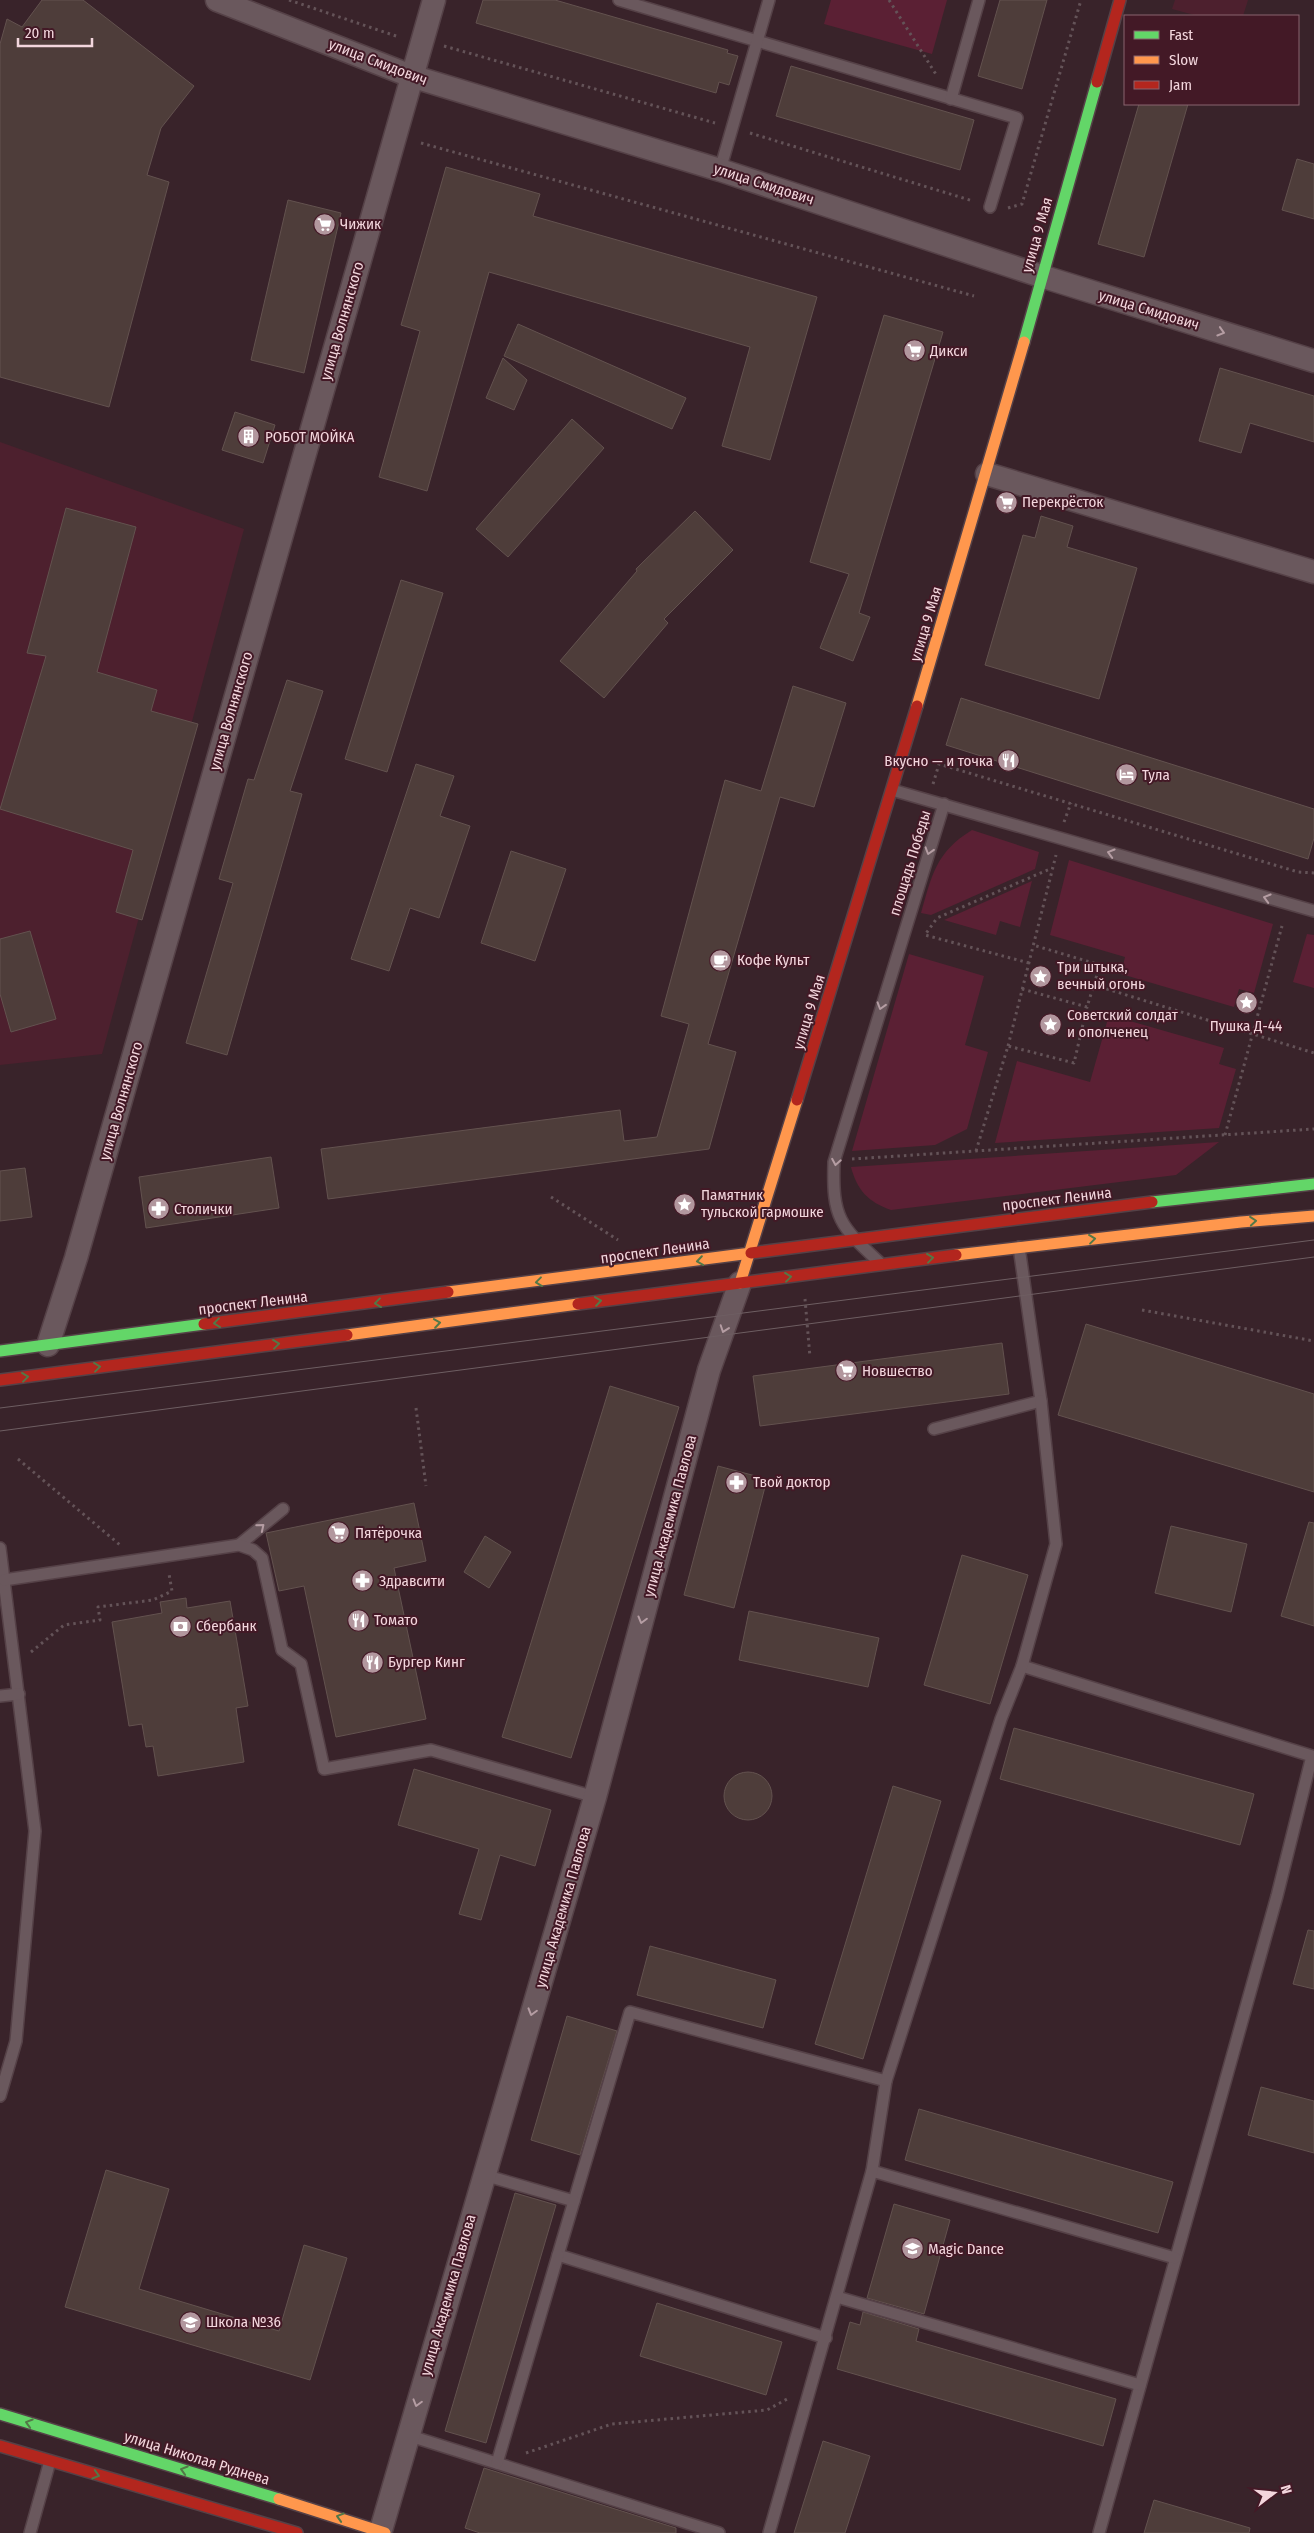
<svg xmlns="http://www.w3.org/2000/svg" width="1314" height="2533" viewBox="0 0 1314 2533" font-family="'Fira Sans Condensed',sans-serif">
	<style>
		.built { fill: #4d202e }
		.green { fill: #5b2034 }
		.building { fill: #4e3d3a; stroke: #63524f }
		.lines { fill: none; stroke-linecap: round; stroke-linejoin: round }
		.lane-casing { stroke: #554147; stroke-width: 14 }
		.street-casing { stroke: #554147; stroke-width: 25 }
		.fast-casing { stroke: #554147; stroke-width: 14 }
		.slow-casing { stroke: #554147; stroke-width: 14 }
		.jam-casing { stroke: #554147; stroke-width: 14 }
		.path { stroke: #645358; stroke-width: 3; stroke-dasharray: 2.5 4; stroke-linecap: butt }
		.lane { stroke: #6a585d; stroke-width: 11 }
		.street { stroke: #6a585d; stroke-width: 22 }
		.fast { stroke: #63d668; stroke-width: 11 }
		.slow { stroke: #ff974d; stroke-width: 11 }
		.jam { stroke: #b3261e; stroke-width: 11 }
		.tram { stroke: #6e5e62; stroke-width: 1 }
		.oneway { stroke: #b59da3 }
		.oneway2 { stroke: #537847 }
		.labels { text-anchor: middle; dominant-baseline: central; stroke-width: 4; stroke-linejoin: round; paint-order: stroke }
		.street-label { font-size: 15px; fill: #f3d6dd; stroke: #431926 }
		.poi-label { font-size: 15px; fill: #f3d6dd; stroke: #431926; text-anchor: start }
	</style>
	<rect width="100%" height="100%" fill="#39232a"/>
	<g class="built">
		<path d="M1175 0H1248L1243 16H1198L1172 9Z"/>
		<path d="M0 442 244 529 102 1054 0 1065Z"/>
	</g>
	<g class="green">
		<path d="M831 0H947L932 54 824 24Z"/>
		<path d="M972 830 1039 852 1035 869 931 915 921 913C932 875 936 852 972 830Z"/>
		<path d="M1069 860 1273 924 1254 993 1239 989 1234 1007 1121 974 1125 957 1050 935Z"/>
		<path d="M1032 881 1020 927 1000 921 996 935 944 920Z"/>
		<path d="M1307 934 1314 935V988L1293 982Z"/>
		<path d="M909 954 984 976 965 1045 988 1052 967 1129 935 1145 852 1151Z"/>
		<path d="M1109 1015 1224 1048 1219 1064 1236 1069 1219 1128 995 1143 1017 1061 1090 1082Z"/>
		<path d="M1219 1142 1176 1175 891 1210C868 1202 857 1190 851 1167Z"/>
	</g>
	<g class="building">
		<path d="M42 0H83L194 86 161 128 147 175 169 182 109 407 0 377V44L7 19 22 27Z"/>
		<path d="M483 0H555L728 50 727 53 738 56 729 85 719 82 716 93 476 23Z"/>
		<path d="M1000 0H1047L1022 89 978 76Z"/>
		<path d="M791 66 974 120 960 170 776 116Z"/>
		<path d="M1139 104H1188L1144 257 1098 244Z"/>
		<path d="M1297 159 1314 164V219L1282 210Z"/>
		<path d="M446 167 540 194 533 216 817 297 770 460 722 446 750 347 489 272 427 491 379 477 420 331 401 325Z"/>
		<path d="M288 200 341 213 304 373 251 360Z"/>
		<path d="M884 315 943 332 859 613 870 617 853 661 820 648 849 574 810 562Z"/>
		<path d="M518 324 686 398 672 429 504 356Z"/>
		<path d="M503 358 527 380 514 410 486 398Z"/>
		<path d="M1220 368 1314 396V442L1250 423 1241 453 1199 441Z"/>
		<path d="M235 412 275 425 263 463 222 450Z"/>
		<path d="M572 419 604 448 508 557 476 529Z"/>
		<path d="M66 508 136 527 97 672 157 690 151 711 198 724 142 920 116 912 133 850 0 809 46 656 27 653Z"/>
		<path d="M695 511 733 550 664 619 668 623 604 698 560 661 637 571 636 569Z"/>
		<path d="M1041 516 1073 526 1067 547 1137 568 1099 699 985 665 1023 535 1035 538Z"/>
		<path d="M401 580 443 593 387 772 345 759Z"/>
		<path d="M287 680 323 691 290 791 302 794 227 1055 186 1043 233 883 219 879 248 779 254 780Z"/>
		<path d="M793 686 846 703 814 807 780 797 708 1044 736 1052 709 1149 328 1199 321 1149 620 1110 624 1141 657 1137 689 1024 661 1016 725 780 761 791Z"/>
		<path d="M961 698 1314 809V838L1308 859 946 745Z"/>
		<path d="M416 764 454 776 440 816 470 826 439 918 410 908 389 971 351 959Z"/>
		<path d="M511 851 566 869 535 961 481 943Z"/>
		<path d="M30 931 56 1019 11 1032 0 994V939Z"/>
		<path d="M271 1157 279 1208 146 1228 139 1177Z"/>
		<path d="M25 1168 32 1217 0 1221V1171Z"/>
		<path d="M1086 1324 1314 1394V1492L1058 1415Z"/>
		<path d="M1002 1343 1009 1394 760 1426 753 1376Z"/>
		<path d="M610 1386 679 1407 571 1758 502 1737Z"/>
		<path d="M718 1466 767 1479 734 1608 684 1595Z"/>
		<path d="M414 1503 426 1561 394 1568 426 1719 336 1737 304 1586 279 1591 266 1533Z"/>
		<path d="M1309 1522 1314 1523V1626L1281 1616Z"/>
		<path d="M1171 1526 1247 1544 1231 1612 1155 1593Z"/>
		<path d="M485 1536 511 1552 489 1588 464 1572Z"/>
		<path d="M962 1555 1028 1575 990 1704 924 1685Z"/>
		<path d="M186 1598 187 1608 230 1601 248 1706 236 1708 244 1762 158 1776 153 1746 146 1747 142 1724 129 1726 112 1622 162 1613 160 1602Z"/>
		<path d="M749 1611 879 1638 868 1687 739 1660Z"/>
		<path d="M1014 1728 1254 1794 1240 1845 1000 1779Z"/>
		<path d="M414 1769 551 1810 535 1866 500 1855 481 1920 459 1914 479 1849 398 1825Z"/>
		<circle cx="748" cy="1796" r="24"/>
		<path d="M893 1786 941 1801 863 2059 815 2044Z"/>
		<path d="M1308 1930 1314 1931V1989L1293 1984Z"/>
		<path d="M650 1946 776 1980 763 2028 637 1995Z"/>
		<path d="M567 2016 617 2031 580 2155 531 2140Z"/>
		<path d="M1261 2087 1314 2101V2153L1248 2135Z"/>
		<path d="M919 2109 1173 2182 1158 2233 905 2160Z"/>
		<path d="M106 2170 169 2189 139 2289 279 2331 304 2245 347 2258 310 2380 65 2307Z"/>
		<path d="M515 2193 556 2205 486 2443 445 2431Z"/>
		<path d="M894 2204 950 2220 924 2314 867 2298Z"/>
		<path d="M657 2303 782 2342 766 2395 640 2356Z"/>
		<path d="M863 2312 919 2329 916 2341 1116 2399 1103 2446 837 2369 850 2322 860 2325Z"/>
		<path d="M823 2441 870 2456 845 2533H794Z"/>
		<path d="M484 2468 676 2528V2533H480L465 2528Z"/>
		<path d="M1154 2500 1250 2528 1249 2533H1144Z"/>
	</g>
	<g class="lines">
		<defs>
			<g id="lane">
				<path d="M619 0 1017 118 990 207"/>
				<path d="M951 99 979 0"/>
				<path d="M720 170 769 0"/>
				<path d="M892 790 1314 911"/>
				<path d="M879 1262C840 1226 832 1218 834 1162L944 804"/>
				<path d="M934 1429 1041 1401 1019 1247"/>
				<path d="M239 1545 283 1509"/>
				<path d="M0 1548 35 1831 16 2041 0 2096"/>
				<path d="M4 1580 239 1545 253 1550 262 1558 282 1650 301 1664 324 1769 431 1750 595 1797"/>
				<path d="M1022 1666 1312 1756 1277 1896 1099 2533"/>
				<path d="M0 1696 19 1694"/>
				<path d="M872 2171 1175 2258"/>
				<path d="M484 2175 574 2201 630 2012 886 2081"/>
				<path d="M574 2201 558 2255 826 2338"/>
				<path d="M837 2297 1140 2385"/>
				<path d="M407 2435 719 2533"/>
				<path d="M497 2463 558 2255"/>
				<path d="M30 2533 50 2461"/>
				<path d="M769 2533 872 2171 886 2081 1001 1719 1022 1666 1056 1544 1041 1401"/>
			</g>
			<g id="street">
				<path d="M217 0 411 76 720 170 1041 276 1314 361"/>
				<path d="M987 474 1314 572"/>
				<path d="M48 1345 76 1258 434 0"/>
				<path d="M381 2530 595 1797 709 1370 740 1283"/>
			</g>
			<g id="fast">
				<path d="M1024 342 1097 82"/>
				<path d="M1152 1202 1314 1184"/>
				<path d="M0 1351 204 1324"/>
				<path d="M0 2414 279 2499"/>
			</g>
			<g id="slow">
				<path d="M917 706 1024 342"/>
				<path d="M956 1255 1241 1222 1314 1216"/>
				<path d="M740 1283 797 1100"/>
				<path d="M448 1292 751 1253"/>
				<path d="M347 1335 578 1304"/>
				<path d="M279 2499 385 2533"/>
			</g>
			<g id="jam">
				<path d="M1097 82 1120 0"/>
				<path d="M797 1100 917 706"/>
				<path d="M751 1253 1152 1202"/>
				<path d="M578 1304 956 1255"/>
				<path d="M204 1324 448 1292"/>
				<path d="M0 1380 347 1335"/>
				<path d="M0 2446 297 2533"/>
			</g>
		</defs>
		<use href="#lane" class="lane-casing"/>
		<use href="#street" class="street-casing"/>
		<use href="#fast" class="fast-casing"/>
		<use href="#slow" class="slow-casing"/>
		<use href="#jam" class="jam-casing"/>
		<g class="path">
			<path d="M289 0 399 37"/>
			<path d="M889 0 937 76"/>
			<path d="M444 46 715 123"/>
			<path d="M750 133 973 201"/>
			<path d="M421 143 974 296"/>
			<path d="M1008 208 1022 204 1081 0"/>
			<path d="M933 784 939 764 1298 872 1314 873"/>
			<path d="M1064 822 1071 803"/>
			<path d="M1029 963 925 935 937 918 1052 868"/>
			<path d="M1094 985 1314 1053"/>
			<path d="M1022 989 1087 1007 1100 965 1033 945"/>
			<path d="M1008 1046 1056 855"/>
			<path d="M1225 1135 1282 926"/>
			<path d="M976 1151 1008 1046 1074 1063 1087 1007"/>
			<path d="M852 1159 1314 1129"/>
			<path d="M551 1197 618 1240"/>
			<path d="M805 1299 810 1357"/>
			<path d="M1142 1310 1314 1341"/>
			<path d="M416 1408 426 1486"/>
			<path d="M18 1459 120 1545"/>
			<path d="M31 1652 64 1625 100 1620 98 1607 153 1600 172 1591 169 1574"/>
			<path d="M526 2453 612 2424 767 2410 789 2398"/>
		</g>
		<use href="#lane" class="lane"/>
		<use href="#street" class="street"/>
		<use href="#fast" class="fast"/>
		<use href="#slow" class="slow"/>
		<use href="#jam" class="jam"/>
		<g class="tram">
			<path d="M0 1408 1314 1240"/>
			<path d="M0 1431 1314 1257"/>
		</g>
	</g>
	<defs><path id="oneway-chevron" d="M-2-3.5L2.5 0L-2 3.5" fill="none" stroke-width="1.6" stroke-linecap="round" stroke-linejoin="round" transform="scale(1.25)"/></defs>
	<g class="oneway">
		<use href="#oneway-chevron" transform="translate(1221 332) rotate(17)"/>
		<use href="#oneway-chevron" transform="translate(929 851) rotate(107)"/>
		<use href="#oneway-chevron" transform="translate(1111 853) rotate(-164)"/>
		<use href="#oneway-chevron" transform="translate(1267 898) rotate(-164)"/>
		<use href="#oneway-chevron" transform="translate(881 1006) rotate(107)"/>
		<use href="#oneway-chevron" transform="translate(836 1162) rotate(100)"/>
		<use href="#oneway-chevron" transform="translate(724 1329) rotate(109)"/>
		<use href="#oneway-chevron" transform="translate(261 1527) rotate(-39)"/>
		<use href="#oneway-chevron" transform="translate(642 1620) rotate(105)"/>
		<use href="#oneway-chevron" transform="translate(532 2012) rotate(106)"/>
		<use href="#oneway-chevron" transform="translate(417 2403) rotate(106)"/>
	</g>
	<g class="oneway2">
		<use href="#oneway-chevron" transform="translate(1253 1221) rotate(-5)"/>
		<use href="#oneway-chevron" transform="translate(1092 1239) rotate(-7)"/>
		<use href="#oneway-chevron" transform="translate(930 1258) rotate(-7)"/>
		<use href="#oneway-chevron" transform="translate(700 1261) rotate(172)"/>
		<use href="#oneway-chevron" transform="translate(788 1277) rotate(-7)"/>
		<use href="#oneway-chevron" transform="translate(539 1282) rotate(173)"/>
		<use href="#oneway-chevron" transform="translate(598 1301) rotate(-8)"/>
		<use href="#oneway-chevron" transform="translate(378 1303) rotate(173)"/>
		<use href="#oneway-chevron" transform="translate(217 1323) rotate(173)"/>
		<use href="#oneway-chevron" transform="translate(437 1323) rotate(-8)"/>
		<use href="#oneway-chevron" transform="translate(276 1344) rotate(-7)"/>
		<use href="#oneway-chevron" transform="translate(97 1367) rotate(-7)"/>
		<use href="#oneway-chevron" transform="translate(25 1377) rotate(-7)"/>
		<use href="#oneway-chevron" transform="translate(29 2423) rotate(-163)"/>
		<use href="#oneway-chevron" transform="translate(184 2470) rotate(-163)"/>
		<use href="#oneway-chevron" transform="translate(96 2475) rotate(16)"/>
		<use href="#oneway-chevron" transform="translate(340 2517) rotate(-163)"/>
	</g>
	<defs>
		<symbol id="supermarket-disc" viewBox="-11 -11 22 22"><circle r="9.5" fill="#b2979e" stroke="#431926"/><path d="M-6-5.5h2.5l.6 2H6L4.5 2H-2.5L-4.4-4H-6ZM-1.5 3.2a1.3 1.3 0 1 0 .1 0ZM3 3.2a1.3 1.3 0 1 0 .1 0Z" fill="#fff"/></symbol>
		<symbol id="building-disc" viewBox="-11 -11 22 22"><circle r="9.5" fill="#b2979e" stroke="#431926"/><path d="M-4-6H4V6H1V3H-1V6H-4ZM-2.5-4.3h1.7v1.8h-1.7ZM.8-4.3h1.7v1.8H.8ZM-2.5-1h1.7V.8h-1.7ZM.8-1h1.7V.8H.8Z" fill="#fff"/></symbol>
		<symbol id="restaurant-disc" viewBox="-11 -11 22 22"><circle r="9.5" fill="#b2979e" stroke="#431926"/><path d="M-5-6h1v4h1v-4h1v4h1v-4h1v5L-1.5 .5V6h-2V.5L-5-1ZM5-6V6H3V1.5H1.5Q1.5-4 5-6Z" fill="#fff"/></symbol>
		<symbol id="hotel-disc" viewBox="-11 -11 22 22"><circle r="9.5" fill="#b2979e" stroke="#431926"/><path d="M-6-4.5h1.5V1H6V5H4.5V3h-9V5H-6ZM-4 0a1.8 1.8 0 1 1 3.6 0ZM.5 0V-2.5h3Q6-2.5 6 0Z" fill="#fff"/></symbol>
		<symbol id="cafe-disc" viewBox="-11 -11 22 22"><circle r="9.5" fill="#b2979e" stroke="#431926"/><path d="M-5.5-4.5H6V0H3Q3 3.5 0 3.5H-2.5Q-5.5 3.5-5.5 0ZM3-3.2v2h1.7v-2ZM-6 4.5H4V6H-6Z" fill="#fff"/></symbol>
		<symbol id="sight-disc" viewBox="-11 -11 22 22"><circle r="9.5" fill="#b2979e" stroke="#431926"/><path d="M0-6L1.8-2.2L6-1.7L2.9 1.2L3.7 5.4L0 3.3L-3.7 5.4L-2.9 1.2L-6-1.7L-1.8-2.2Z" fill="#fff"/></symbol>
		<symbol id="pharmacy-disc" viewBox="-11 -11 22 22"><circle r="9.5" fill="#b2979e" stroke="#431926"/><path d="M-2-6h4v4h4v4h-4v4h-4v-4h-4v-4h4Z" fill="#fff"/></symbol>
		<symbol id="bank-disc" viewBox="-11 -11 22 22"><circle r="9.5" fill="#b2979e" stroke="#431926"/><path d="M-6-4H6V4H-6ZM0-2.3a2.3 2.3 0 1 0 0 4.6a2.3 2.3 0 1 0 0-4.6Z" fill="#fff"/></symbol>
		<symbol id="school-disc" viewBox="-11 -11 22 22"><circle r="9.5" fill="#b2979e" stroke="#431926"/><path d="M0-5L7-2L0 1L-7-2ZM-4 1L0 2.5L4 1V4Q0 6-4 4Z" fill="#fff"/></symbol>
	</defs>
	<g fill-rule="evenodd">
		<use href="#supermarket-disc" x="312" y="212" width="25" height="25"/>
		<use href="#supermarket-disc" x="902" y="338" width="25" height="25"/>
		<use href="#building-disc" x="236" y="424" width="25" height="25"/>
		<use href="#supermarket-disc" x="994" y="490" width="25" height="25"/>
		<use href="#restaurant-disc" x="996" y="748" width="25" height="25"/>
		<use href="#hotel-disc" x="1114" y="762" width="25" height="25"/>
		<use href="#cafe-disc" x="708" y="948" width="25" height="25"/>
		<use href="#sight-disc" x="1028" y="964" width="25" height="25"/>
		<use href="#sight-disc" x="1234" y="990" width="25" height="25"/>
		<use href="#sight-disc" x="1038" y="1012" width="25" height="25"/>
		<use href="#sight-disc" x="672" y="1192" width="25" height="25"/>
		<use href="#pharmacy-disc" x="146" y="1196" width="25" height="25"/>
		<use href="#supermarket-disc" x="834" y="1358" width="25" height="25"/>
		<use href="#pharmacy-disc" x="724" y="1470" width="25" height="25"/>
		<use href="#supermarket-disc" x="326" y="1520" width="25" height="25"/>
		<use href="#pharmacy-disc" x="350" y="1568" width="25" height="25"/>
		<use href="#restaurant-disc" x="346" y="1608" width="25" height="25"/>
		<use href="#bank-disc" x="168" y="1614" width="25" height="25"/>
		<use href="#restaurant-disc" x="360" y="1650" width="25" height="25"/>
		<use href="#school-disc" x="900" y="2236" width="25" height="25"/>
		<use href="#school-disc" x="178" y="2310" width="25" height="25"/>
	</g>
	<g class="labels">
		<g class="street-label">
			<text transform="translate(378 62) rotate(21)">улица Смидович</text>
			<text transform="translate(764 184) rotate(18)">улица Смидович</text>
			<text transform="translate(1037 235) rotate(-74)">улица 9 Мая</text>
			<text transform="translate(1149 310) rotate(17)">улица Смидович</text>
			<text transform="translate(342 321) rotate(-74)">улица Волнянского</text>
			<text transform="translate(926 624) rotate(-73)">улица 9 Мая</text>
			<text transform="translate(231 711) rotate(-74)">улица Волнянского</text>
			<text transform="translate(910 863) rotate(-73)">площадь Победы</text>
			<text transform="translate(809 1012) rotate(-73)">улица 9 Мая</text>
			<text transform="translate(121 1101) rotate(-74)">улица Волнянского</text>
			<text transform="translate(1057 1199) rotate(-7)">проспект Ленина</text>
			<text transform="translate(655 1251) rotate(-8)">проспект Ленина</text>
			<text transform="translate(253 1303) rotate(-7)">проспект Ленина</text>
			<text transform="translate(670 1516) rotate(-75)">улица Академика Павлова</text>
			<text transform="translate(563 1907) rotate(-74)">улица Академика Павлова</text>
			<text transform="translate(448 2295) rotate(-74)">улица Академика Павлова</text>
			<text transform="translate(197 2458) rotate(17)">улица Николая Руднева</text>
		</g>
		<g class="poi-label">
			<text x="340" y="224">Чижик</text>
			<text x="930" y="351">Дикси</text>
			<text x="265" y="437">РОБОТ МОЙКА</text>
			<text x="1022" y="502">Перекрёсток</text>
			<text x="993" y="761" text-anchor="end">Вкусно — и точка</text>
			<text x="1142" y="775">Тула</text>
			<text x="737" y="960">Кофе Культ</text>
			<text x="1057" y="967">Три штыка,<tspan x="1057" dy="17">вечный огонь</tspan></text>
			<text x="1067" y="1015">Советский солдат<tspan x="1067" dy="17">и ополченец</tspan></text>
			<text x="1246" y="1026" text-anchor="middle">Пушка Д-44</text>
			<text x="701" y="1195">Памятник<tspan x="701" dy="17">тульской гармошке</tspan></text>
			<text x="174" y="1209">Столички</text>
			<text x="862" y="1371">Новшество</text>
			<text x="753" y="1482">Твой доктор</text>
			<text x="355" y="1533">Пятёрочка</text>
			<text x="379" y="1581">Здравсити</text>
			<text x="374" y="1620">Томато</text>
			<text x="196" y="1626">Сбербанк</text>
			<text x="388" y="1662">Бургер Кинг</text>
			<text x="928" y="2249">Magic Dance</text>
			<text x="206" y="2322">Школа №36</text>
		</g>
	</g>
	<rect x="1124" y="15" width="175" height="90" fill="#431926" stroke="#89656f"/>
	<rect x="1134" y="31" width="25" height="8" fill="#63d668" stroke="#89656f"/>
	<text x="1169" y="40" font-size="15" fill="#f3d6dd">Fast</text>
	<rect x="1134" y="56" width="25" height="8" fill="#ff974d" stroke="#89656f"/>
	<text x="1169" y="65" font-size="15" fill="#f3d6dd">Slow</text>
	<rect x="1134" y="81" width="25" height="8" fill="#b3261e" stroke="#89656f"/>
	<text x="1169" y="90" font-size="15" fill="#f3d6dd">Jam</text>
	<g transform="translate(1274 2493) rotate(74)" stroke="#431926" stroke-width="4" paint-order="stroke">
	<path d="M0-4L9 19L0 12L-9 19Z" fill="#f3d6dd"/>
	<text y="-8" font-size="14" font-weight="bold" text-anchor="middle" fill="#f3d6dd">N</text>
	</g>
	<path d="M18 38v8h74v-8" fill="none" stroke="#f3d6dd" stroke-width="2.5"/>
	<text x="25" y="38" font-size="15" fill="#f3d6dd" stroke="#431926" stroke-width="4" paint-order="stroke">20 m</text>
</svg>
